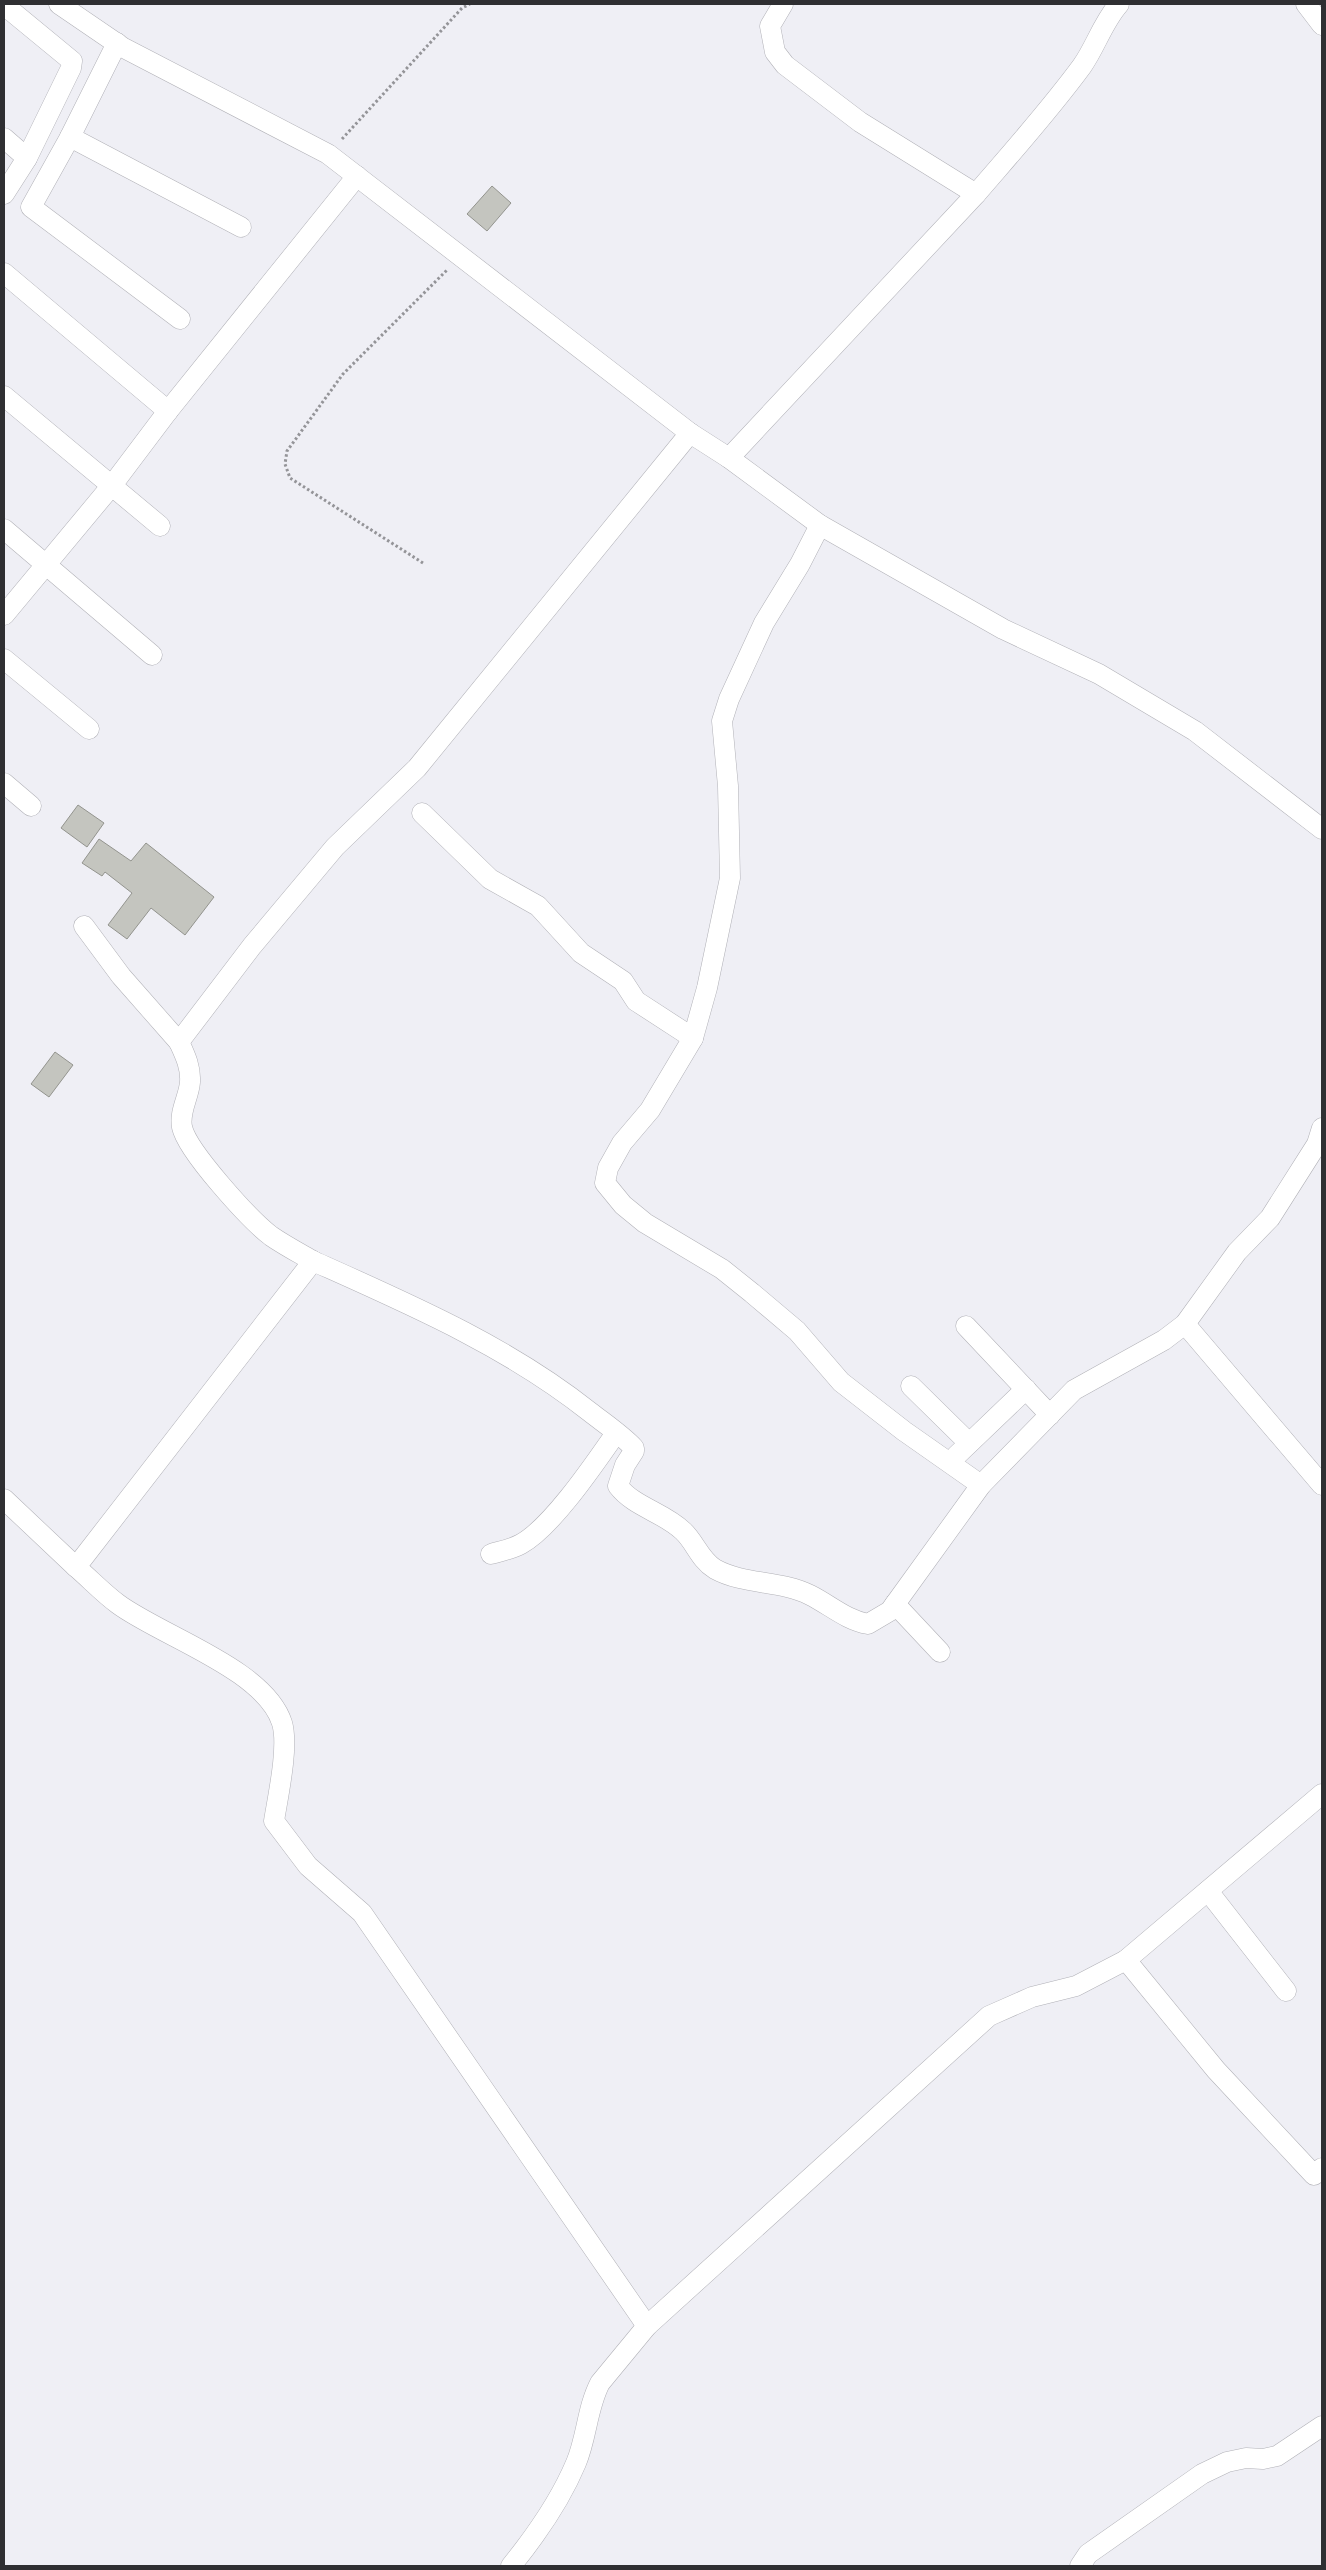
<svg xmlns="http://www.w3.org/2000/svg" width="1326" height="2570" viewBox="0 0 1326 2570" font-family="Helvetica,sans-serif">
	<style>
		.building { fill: #c4c5bf; stroke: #93948e }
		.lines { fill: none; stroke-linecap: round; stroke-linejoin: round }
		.street-casing { stroke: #b1b1b7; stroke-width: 21 }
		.path { stroke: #949498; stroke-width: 3; stroke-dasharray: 2.5 2.5; stroke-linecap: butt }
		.street { stroke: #fff; stroke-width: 20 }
	</style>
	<rect width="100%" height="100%" fill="#efeff5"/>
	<g class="building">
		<path d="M492 186 511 203 487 231 467 214Z"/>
		<path d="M78 805 104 823 87 847 61 828Z"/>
		<path d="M99 839 131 861 146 843 214 897 185 935 151 908 127 939 108 925 132 893 105 872 102 876 82 863Z"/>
		<path d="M55 1052 73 1065 49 1097 31 1084Z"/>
	</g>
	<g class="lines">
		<defs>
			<g id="street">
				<path d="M59 4 122 47 328 154 690 433 729 458 820 525 1003 629 1099 674 1195 731 1322 829"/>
				<path d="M1306 4 1322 25"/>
				<path d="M4 5 72 61 71 68 27 158 4 194"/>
				<path d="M117 43 70 137 31 207 180 319"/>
				<path d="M70 137 241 227"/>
				<path d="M4 138 27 158"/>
				<path d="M976 194C1012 152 1049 111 1082 66 1096 46 1103 22 1119 4"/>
				<path d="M4 273 168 411"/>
				<path d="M4 396 160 526"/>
				<path d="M729 458 976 194 860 122 785 65 775 52 770 26 783 4"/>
				<path d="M820 525 800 564 764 623 729 699 722 721 728 786 730 878 707 988 693 1038 650 1110 622 1143 608 1168 605 1183 623 1205 645 1223 722 1269 752 1293 797 1331 841 1382 904 1431 981 1485"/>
				<path d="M4 529 152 655"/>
				<path d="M4 615 113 484 168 411 357 176"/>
				<path d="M4 659 89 729"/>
				<path d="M4 783 31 806"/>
				<path d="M422 813 490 879 538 906 581 953 623 981 636 1001 693 1038"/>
				<path d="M84 926 121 976 179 1042"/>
				<path d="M313 1261C409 1304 507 1346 590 1412 604 1423 622 1435 634 1448V1451L625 1465 618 1486C634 1507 663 1512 683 1531 695 1542 700 1560 715 1569 744 1585 780 1580 810 1595 830 1605 846 1620 868 1624L890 1611 981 1485 1074 1390 1164 1340 1185 1324 1237 1252 1270 1218 1317 1144 1322 1128"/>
				<path d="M1185 1324 1322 1485"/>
				<path d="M966 1326 1050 1415"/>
				<path d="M911 1386 969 1443"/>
				<path d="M956 1456 1026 1389"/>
				<path d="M4 1499 76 1567"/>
				<path d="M491 1554C501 1551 512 1549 521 1544 552 1527 595 1463 616 1433"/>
				<path d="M895 1604 940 1652"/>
				<path d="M1208 1891 1286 1991"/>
				<path d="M1126 1960 1216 2070 1314 2175 1322 2168"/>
				<path d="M647 2326 362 1913 308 1866 274 1821C278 1796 289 1746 282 1723 265 1669 161 1636 118 1604 103 1593 90 1579 76 1567L313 1261C299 1253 284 1245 271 1236 250 1220 187 1151 182 1127 179 1111 189 1097 190 1082 191 1067 185 1055 179 1042L252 946 335 847 417 768 690 433"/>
				<path d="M511 2566C537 2534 560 2501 576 2463 587 2437 587 2408 600 2383L647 2326 989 2016 1032 1997 1076 1986 1126 1960 1322 1794"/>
				<path d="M1080 2566 1088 2554 1202 2474 1227 2462 1246 2458 1263 2459 1277 2456 1322 2426"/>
			</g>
		</defs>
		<use href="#street" class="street-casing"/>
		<g class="path">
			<path d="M342 139 462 8 470 4"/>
			<path d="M423 563 290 478 285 464 287 451 343 374 448 269"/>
		</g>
		<use href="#street" class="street"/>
	</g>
	<rect width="1326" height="2570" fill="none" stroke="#2f2f32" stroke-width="10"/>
</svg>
